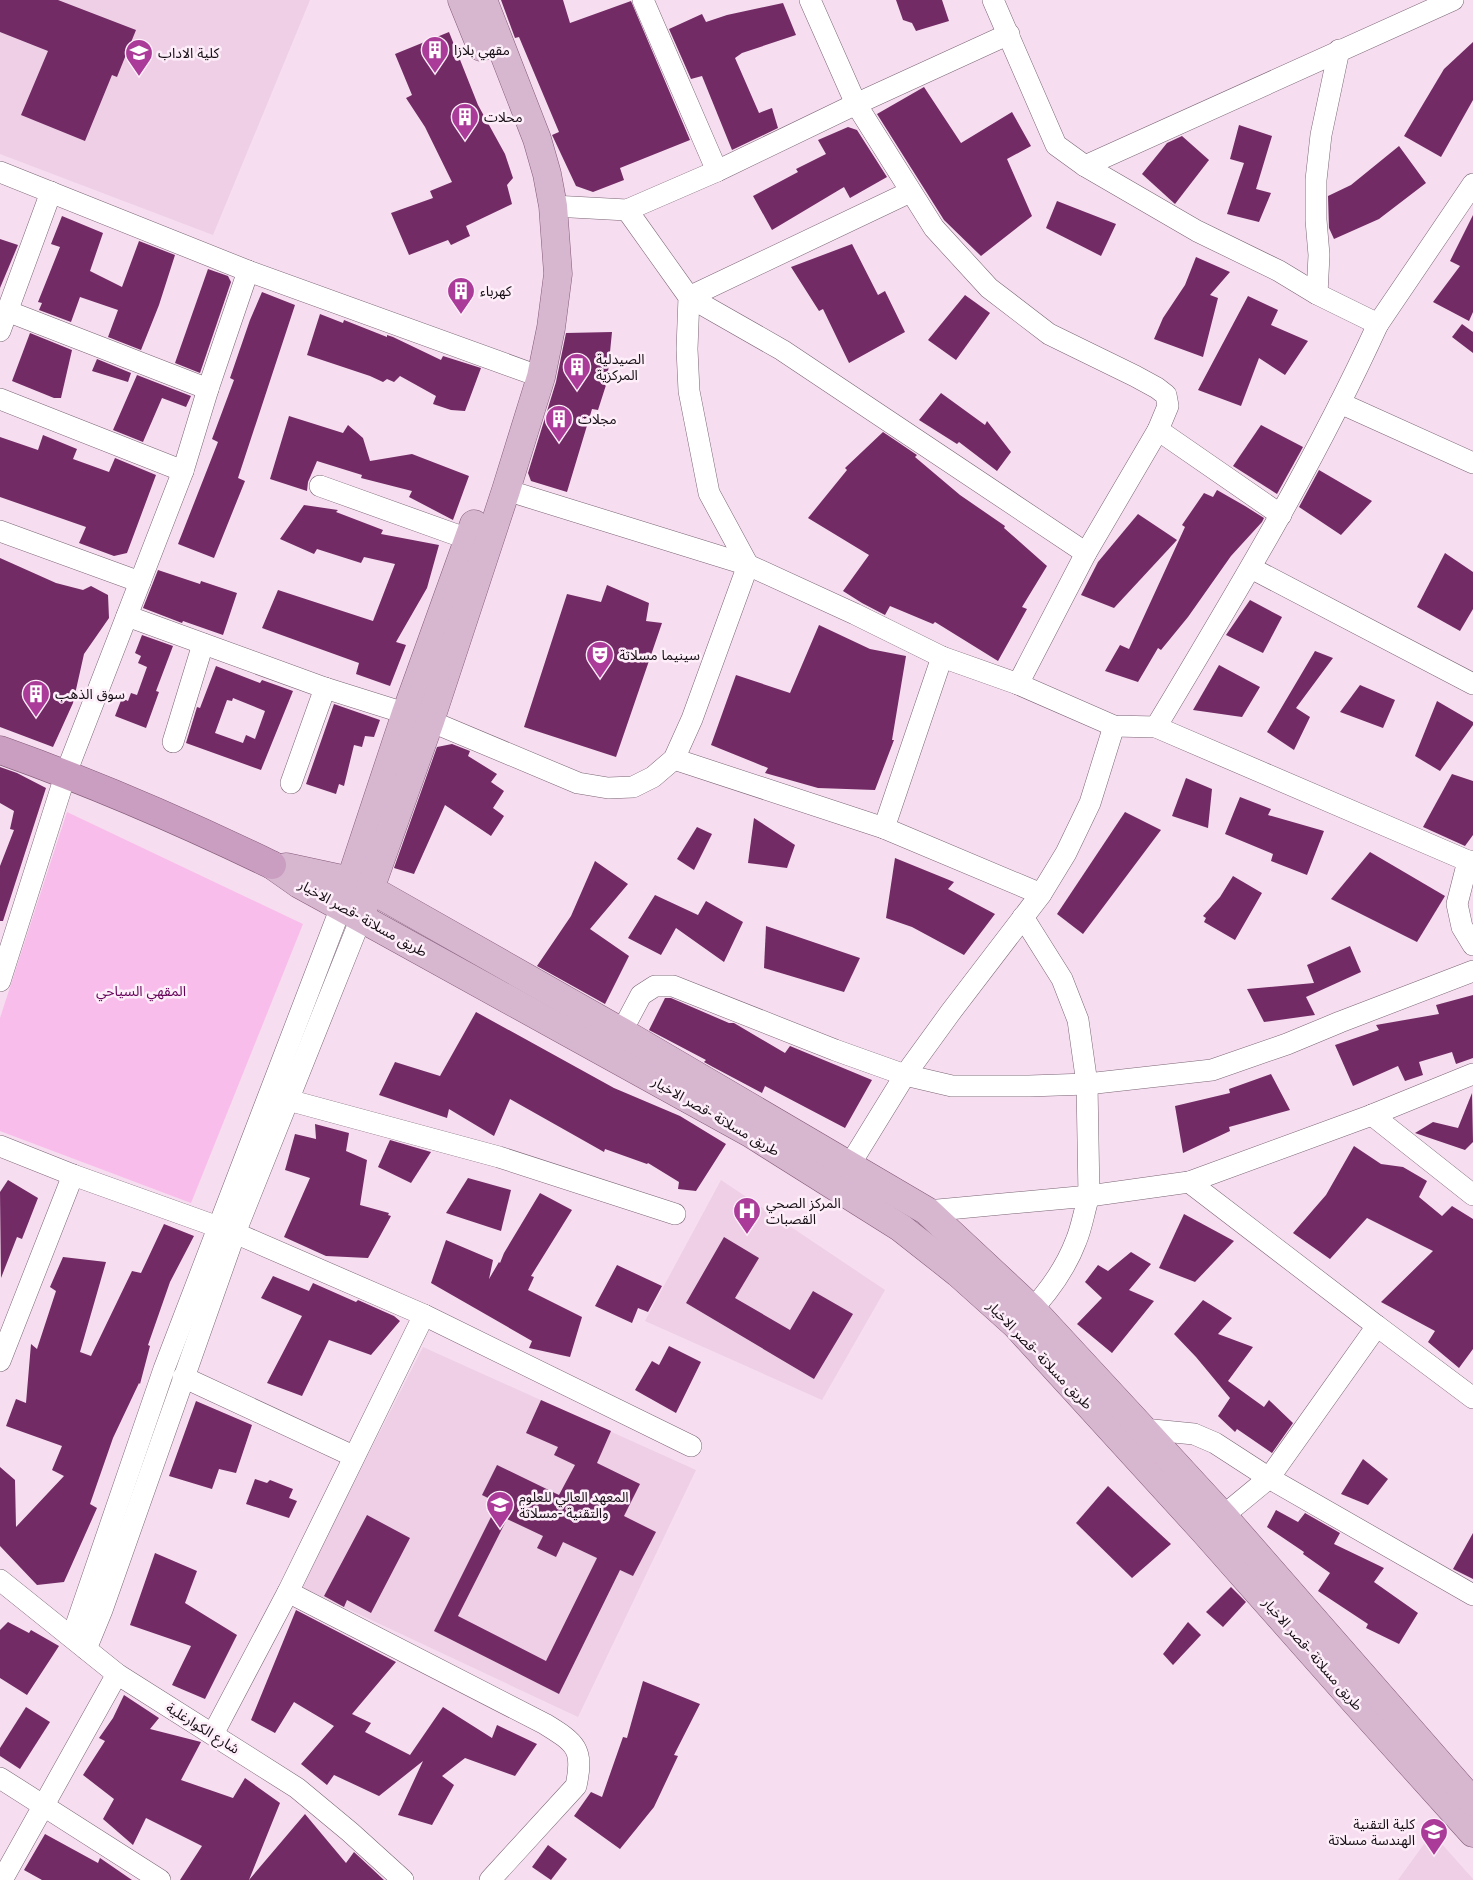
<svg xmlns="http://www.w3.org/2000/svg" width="1473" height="1880" viewBox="0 0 1473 1880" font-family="Helvetica,'Noto Sans Arabic',sans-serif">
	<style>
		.built { fill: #eecfe6 }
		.green { fill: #f9bdeb }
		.building { fill: #722b65; fill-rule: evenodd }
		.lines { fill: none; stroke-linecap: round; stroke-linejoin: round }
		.minor-casing { stroke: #7a6575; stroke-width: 22 }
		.primary-casing { stroke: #835b79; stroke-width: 29 }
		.trunk-casing { stroke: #835b79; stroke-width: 29 }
		.minor { stroke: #fff; stroke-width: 21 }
		.primary { stroke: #d7b6d0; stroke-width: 28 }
		.trunk { stroke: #ca9ec0; stroke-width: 28 }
		.labels { text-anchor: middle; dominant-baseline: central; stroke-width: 5; stroke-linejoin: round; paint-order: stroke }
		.poi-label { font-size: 14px; fill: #160e14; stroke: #fdeef9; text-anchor: start }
		.street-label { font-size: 14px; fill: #160e14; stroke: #fdeef9 }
		.park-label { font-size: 14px; fill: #660259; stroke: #fdeef9 }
	</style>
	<rect width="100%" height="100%" fill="#f7ddf0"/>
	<g class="built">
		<path d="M0 0H310L213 235 0 154Z"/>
		<path d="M721 1180 885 1290 822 1400 645 1321Z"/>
		<path d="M423 1347 696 1470 578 1717 301 1587Z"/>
		<path d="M1432 1833 1473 1879V1880H1398Z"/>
	</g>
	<path class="green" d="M67 812 303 924 191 1203 0 1131V1018Z"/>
	<g class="building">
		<path d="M0 0H58L136 30 117 77 112 75 85 141 21 115 48 51 0 32Z"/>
		<path d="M501 0H563L570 23 631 1 690 140 620 168 624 180 593 192 576 186 553 137 552 135 559 132 519 37 515 38Z"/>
		<path d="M896 0H942L949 21 916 31 912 23 903 20Z"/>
		<path d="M783 3 796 35 742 53 735 58 759 113 772 108 778 128 732 150 702 76 691 79 669 29 702 14 706 22 727 15Z"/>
		<path d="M449 32 478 105 505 154 513 178 507 185 512 204 466 226 470 236 451 245 448 240 409 255 391 213 433 198 430 191 452 182 425 127 406 98 412 95 395 54Z"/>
		<path d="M1473 42V100L1441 157 1404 136 1444 69Z"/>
		<path d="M924 87 961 143 1012 112 1031 146 1007 159 1032 216 981 256 944 220 877 114Z"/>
		<path d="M1239 125 1272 136 1256 189 1271 193 1259 222 1227 214 1244 163 1230 159Z"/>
		<path d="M848 127 857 130 887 177 850 198 844 187 772 230 753 196 798 172 796 169 826 154 818 140Z"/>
		<path d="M1182 136 1209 160 1175 204 1142 174 1167 143Z"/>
		<path d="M1399 146 1426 183 1379 219 1334 239 1329 228 1328 196 1351 185Z"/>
		<path d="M1057 201 1116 224 1101 256 1046 228Z"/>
		<path d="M1473 215V312L1469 321 1433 302 1460 266 1450 261Z"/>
		<path d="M62 216 103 233 90 271 122 287 139 241 175 255 159 305 141 350 108 337 118 310 80 297 71 322 39 310 42 303 38 302 60 247 51 244Z"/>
		<path d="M0 239 18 245 0 288Z"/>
		<path d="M852 244 878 295 885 291 905 332 849 363 823 309 819 311 791 267Z"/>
		<path d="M1196 257 1230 272 1210 295 1218 298 1203 357 1154 339 1163 318 1185 285Z"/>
		<path d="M208 269 228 276 231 282 200 373 175 363Z"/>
		<path d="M262 292 295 305 238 478 245 481 214 558 178 544 218 442 212 439 234 380 230 378 250 320Z"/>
		<path d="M965 295 990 313 956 360 928 340Z"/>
		<path d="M1248 296 1278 310 1271 325 1308 341 1285 375 1259 358 1241 406 1198 390Z"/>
		<path d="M320 314 343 323 344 320 387 337V335L393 337 441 360 443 356 481 368 465 411 451 410 433 404 436 396 400 376 394 382 387 379 383 382 370 376 307 355Z"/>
		<path d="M1462 324 1473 332V353L1452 337Z"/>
		<path d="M612 332 607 382 598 410 592 409 567 492 531 481 528 473 556 382 566 333Z"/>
		<path d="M30 333 72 350 61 398H54L12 381Z"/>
		<path d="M97 359 131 373 128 382 92 371Z"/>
		<path d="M137 375 191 396 186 407 162 398 143 442 113 430Z"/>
		<path d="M941 393 985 425 987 421 1011 452 997 471 959 442 957 444 919 420Z"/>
		<path d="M289 416 343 433 348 425 363 438 370 461 412 454 469 476 453 520 409 497 412 491 361 478 362 475 317 461 308 482 307 491 270 479Z"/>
		<path d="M1261 425 1303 447 1277 494 1233 466Z"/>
		<path d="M883 432 917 455 915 457 960 495 1005 526 1004 528 1047 566 1022 607 1027 609 998 661 935 622 933 624 890 606 885 615 862 603 843 591 869 555 808 518 847 470 845 468Z"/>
		<path d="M43 435 77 449 73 459 109 472 115 458 156 475 127 553 114 556 79 543 86 527 0 497V437L38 450Z"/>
		<path d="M1319 470 1372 501 1341 535 1299 507Z"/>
		<path d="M1217 490 1245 506 1264 518 1262 522 1231 556 1188 617 1161 650 1158 648 1138 682 1105 671 1120 645 1129 649 1185 527 1182 525 1204 493 1213 497Z"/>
		<path d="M304 505 338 510 336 512 383 530 381 534 439 545 427 588 396 642 406 645 390 686 356 674 359 663 262 628 278 590 373 621 395 564 364 557 361 563 317 549 314 554 280 539Z"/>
		<path d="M1138 514 1177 540 1114 608 1081 595 1098 562Z"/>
		<path d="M1445 553 1473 572V609L1460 631 1417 607Z"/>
		<path d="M0 558 56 583 83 590 91 586 108 595 109 618 84 654 73 703 53 747 0 727Z"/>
		<path d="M158 570 200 584 201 581 237 593 223 635 183 621 182 623 143 608Z"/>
		<path d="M607 585 649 603 646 621 662 623 616 757 524 727 567 594 601 602Z"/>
		<path d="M1250 600 1282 617 1263 653 1226 635Z"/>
		<path d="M819 625 870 649 906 656 892 740H894L875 790 818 788 765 773 768 768 711 745 736 675 790 693Z"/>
		<path d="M142 635 173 646 156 691 159 692 146 728 115 716 122 698 128 701 131 693 137 695 147 667 138 663 141 656 135 653Z"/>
		<path d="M1315 651 1333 658 1296 708 1310 717 1294 750 1267 732Z"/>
		<path d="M1219 665 1260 687 1242 717 1193 710Z"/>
		<path d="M216 666 260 683 262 680 293 691 261 770 186 743 197 707 200 708ZM233 698 265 711 255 739 246 735 243 743 215 733 227 700 232 701Z"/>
		<path d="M1360 685 1395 700 1383 728 1340 712Z"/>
		<path d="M1437 701 1473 722V725L1440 771 1415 756Z"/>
		<path d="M334 704 380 720 374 737 365 736 362 747 354 745 344 786 339 784 336 794 306 784Z"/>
		<path d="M452 744 470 751 468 756 497 774 491 782 504 791 493 808 504 816 491 836 445 805 414 874 394 868 437 747Z"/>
		<path d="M0 767 17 773 46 788 3 921H0V866L14 830 10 829 14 811 0 803Z"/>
		<path d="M1452 774 1473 781V835L1465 846 1423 827Z"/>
		<path d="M1186 778 1212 789 1208 828 1172 816Z"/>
		<path d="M1240 797 1271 809 1268 815 1324 831 1307 875 1271 861 1273 854 1225 834Z"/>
		<path d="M1125 812 1161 830 1083 934 1057 914Z"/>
		<path d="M754 818 795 845 787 868 748 863Z"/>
		<path d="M697 827 712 834 694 870 677 859Z"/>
		<path d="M1370 852 1445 896 1417 942 1331 899Z"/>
		<path d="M895 858 954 882 948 889 995 914 964 955 912 927 886 918Z"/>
		<path d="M595 861 628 884 590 929 629 956 605 1004 537 966 571 916Z"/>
		<path d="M1233 876 1262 893 1235 940 1204 922 1206 918 1203 916 1220 897Z"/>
		<path d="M655 895 698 915 706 901 743 922 724 962 676 928 661 955 628 938Z"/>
		<path d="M766 926 860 958 844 992 764 968Z"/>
		<path d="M1350 946 1361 972 1306 997 1315 1015 1264 1022 1247 989 1314 983 1307 965Z"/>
		<path d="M1473 995V1058L1456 1064 1452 1052 1419 1062 1423 1075 1405 1081 1398 1066 1353 1086 1335 1045 1379 1030 1376 1025 1439 1014 1436 1005Z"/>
		<path d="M665 998H671L729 1023H734L785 1053 790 1046 872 1080 845 1128 765 1086 762 1093 713 1067 704 1062 706 1060 649 1030Z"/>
		<path d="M476 1012 614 1088 680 1116 726 1144 696 1191 678 1189 679 1182 648 1163 647 1164 605 1149 604 1152 510 1099 494 1136 449 1109 447 1118 379 1095 395 1062 440 1076Z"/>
		<path d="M1271 1074 1290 1110 1229 1127 1230 1131 1183 1153 1175 1106 1230 1093 1229 1089Z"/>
		<path d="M1472 1093 1473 1142 1465 1150 1415 1133 1433 1122 1458 1128Z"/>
		<path d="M315 1124 349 1133 346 1151 367 1160 360 1205 389 1213 388 1215 391 1216 368 1258 326 1256 284 1237 310 1178 285 1170 295 1134 316 1139Z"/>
		<path d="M390 1140 431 1152 411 1183 378 1167Z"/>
		<path d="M1354 1146 1381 1164 1403 1167 1427 1181 1419 1197 1442 1216 1452 1206 1473 1219V1349L1459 1368 1428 1342 1435 1331 1381 1302 1433 1251 1367 1218 1330 1259 1293 1233 1326 1195Z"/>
		<path d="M468 1178 511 1190 501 1231 446 1213Z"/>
		<path d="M8 1180 38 1198 22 1239 17 1237 1 1278 0 1192Z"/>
		<path d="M540 1193 572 1210 531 1276 534 1277 528 1290 582 1317 570 1357 529 1348 532 1341 431 1283 446 1240 493 1260 489 1279 499 1262 500 1263 504 1253Z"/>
		<path d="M1184 1214 1234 1241 1195 1282 1159 1268Z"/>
		<path d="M164 1224 194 1236 170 1282 148 1345 150 1346 140 1384 139 1383 113 1438 90 1504 97 1508 64 1582 37 1585 0 1546V1467L15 1480 16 1527 64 1476 52 1470 62 1446 6 1426 16 1399 26 1403 31 1344 37 1349 56 1291 50 1287 63 1257 106 1262 80 1352 91 1356 132 1271 141 1273Z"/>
		<path d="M724 1237 759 1258 735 1298 790 1330 813 1291 853 1314 814 1379 686 1303Z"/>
		<path d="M1131 1252 1151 1264 1129 1290 1154 1301 1112 1353 1077 1324 1102 1298 1085 1282 1098 1265 1108 1271Z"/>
		<path d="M617 1265 662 1286 648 1312 638 1308 632 1323 595 1306Z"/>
		<path d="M273 1276 309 1291 313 1283 356 1302 358 1300 394 1316 400 1321 371 1355 329 1340 302 1396 267 1383 302 1316 261 1298Z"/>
		<path d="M1203 1300 1232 1318 1218 1334 1253 1347 1228 1381 1264 1407 1269 1400 1293 1423 1272 1453 1237 1429 1235 1432 1218 1416 1230 1398 1196 1357 1174 1334Z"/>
		<path d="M669 1346 701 1362 676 1413 635 1390 652 1361 659 1365Z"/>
		<path d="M541 1400 611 1431 597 1463 640 1484 624 1516 656 1532 633 1576 620 1570 559 1694 434 1631 498 1503 482 1495 497 1465 559 1495 575 1465 554 1455 558 1447 526 1433ZM507 1519 543 1536 537 1548 556 1557 563 1542 597 1558 546 1661 458 1616Z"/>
		<path d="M196 1401 252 1425 236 1473 219 1469 212 1489 169 1476Z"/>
		<path d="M1363 1459 1388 1479 1368 1505 1341 1494Z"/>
		<path d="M255 1479 267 1483 270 1480 293 1489 289 1498 297 1501 289 1518 246 1504Z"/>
		<path d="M1108 1486 1171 1544 1132 1578 1076 1523Z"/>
		<path d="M1276 1510 1298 1522 1305 1513 1340 1533 1334 1544 1384 1568 1374 1582 1418 1613 1399 1644 1366 1628 1368 1624 1318 1591 1330 1573 1303 1554 1304 1552 1267 1527Z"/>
		<path d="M367 1515 410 1538 371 1613 347 1600 344 1607 324 1596Z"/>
		<path d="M1473 1533V1579L1453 1569Z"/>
		<path d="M155 1553 197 1571 185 1603 237 1635 205 1699 172 1685 191 1646 130 1625Z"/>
		<path d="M1231 1587 1246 1602 1223 1627 1206 1612Z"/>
		<path d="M296 1610 396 1662 352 1714 371 1723 365 1732 410 1755 443 1707 492 1738 497 1725 537 1744 515 1776 465 1758 442 1776 454 1785 432 1825 398 1815 423 1761 379 1796 334 1775 327 1785 301 1764 334 1726 294 1702 275 1733 251 1720Z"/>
		<path d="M8 1622 29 1633 31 1630 59 1646 27 1695 0 1678V1630Z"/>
		<path d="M1188 1622 1201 1635 1173 1665 1163 1654Z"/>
		<path d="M643 1681 700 1704 674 1755 678 1756 654 1807 620 1849 574 1816 591 1792 602 1797 623 1737 627 1738Z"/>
		<path d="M124 1695 159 1718 150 1729 201 1742 181 1780 233 1798 245 1778 280 1803 249 1880H180L202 1846 146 1818 133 1845 103 1819 114 1799 83 1775 105 1741 99 1738 113 1718Z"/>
		<path d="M26 1707 50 1722 20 1769 0 1756V1748Z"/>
		<path d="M305 1814 346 1863 354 1852 384 1880H249Z"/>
		<path d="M45 1834 98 1863 100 1858 132 1880H42L24 1870Z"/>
		<path d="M548 1845 567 1859 551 1880 532 1867Z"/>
	</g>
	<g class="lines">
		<defs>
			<g id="minor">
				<path d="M643 0 717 171"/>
				<path d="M810 0 856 104 934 228 989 288 1049 334 1135 376 1157 388 1166 395 1168 406 1158 430 1086 553 1018 684"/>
				<path d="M993 0 1056 145 1085 166 1197 231 1279 271 1317 294 1378 324 1473 184"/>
				<path d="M1085 166 1453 0"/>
				<path d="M0 172 248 271 541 377"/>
				<path d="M553 206 627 210 717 171 856 104 1009 34"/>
				<path d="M1317 294 1319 255 1316 220V180L1321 135 1339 50"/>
				<path d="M689 297 782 350 1086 553"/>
				<path d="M689 297 910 192"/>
				<path d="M7 311 208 389"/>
				<path d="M0 331 51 192"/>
				<path d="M0 399 183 471"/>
				<path d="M1340 403 1473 463"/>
				<path d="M1158 430 1281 515"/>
				<path d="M320 486 482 544"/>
				<path d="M506 490 748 565 855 614 942 657 1018 684 1114 726 1156 727 1468 861H1473"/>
				<path d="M0 531 140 582"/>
				<path d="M1251 568 1473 684"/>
				<path d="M127 616 325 688 430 721 578 783 608 788 633 787 653 777 674 759 692 719 748 565 709 493 689 391 687 349 689 297 627 210"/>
				<path d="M1156 727C1235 595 1314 464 1378 324"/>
				<path d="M173 742 203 644"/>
				<path d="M674 759 884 828 1041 894"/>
				<path d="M291 783 325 688"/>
				<path d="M884 828 942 657"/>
				<path d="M1468 861 1457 904 1462 927 1473 945"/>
				<path d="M1023 917 1062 979 1078 1020 1087 1084 1089 1196 1189 1182 1372 1115 1473 1074"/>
				<path d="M0 981 66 773 183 471 208 389 248 271"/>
				<path d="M615 1044 641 995 655 986H673L835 1050 905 1075 952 1086H1029L1087 1084 1212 1070 1287 1044 1340 1022 1473 971"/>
				<path d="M288 1100 499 1157 675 1214"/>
				<path d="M1372 1115 1473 1195"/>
				<path d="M0 1146 73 1175 235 1233 424 1315 691 1446"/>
				<path d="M841 1179 905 1075 950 1013 1041 894 1066 853 1090 803 1114 726"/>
				<path d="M1189 1182 1377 1326 1269 1478 1212 1525"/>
				<path d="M927 1211 1089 1196C1084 1211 1082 1227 1076 1241 1065 1270 1044 1298 1022 1320"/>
				<path d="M1377 1326 1473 1398"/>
				<path d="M0 1361 73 1175"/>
				<path d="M183 1377 353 1456"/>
				<path d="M1143 1429 1194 1434 1215 1443 1269 1478 1473 1595"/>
				<path d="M0 1580 117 1674 297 1788 350 1832 403 1880"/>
				<path d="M288 1592 545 1724C576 1743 584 1749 576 1786L490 1880"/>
				<path d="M72 1637 164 1369 341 907"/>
				<path d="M86 1649 102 1610 235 1233 361 918"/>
				<path d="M213 1734 288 1592 424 1315"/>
				<path d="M0 1778 160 1880"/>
				<path d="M2 1880 117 1674"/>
			</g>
			<g id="primary">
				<path d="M462 0 481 47"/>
				<path d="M272 865 299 884 341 907 750 1133 901 1228 958 1273 1016 1325 1204 1531 1356 1703 1473 1833"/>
				<path d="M286 867 351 881 370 889 622 1032 927 1211 1032 1309 1143 1429 1223 1516 1473 1802"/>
				<path d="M345 897 406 713 474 524"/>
				<path d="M364 906 430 721 506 490 541 377 551 328 558 274 553 206 547 174 537 139 483 0"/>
			</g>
			<path id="trunk" d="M0 750C93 783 183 822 272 865"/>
		</defs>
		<use href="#minor" class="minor-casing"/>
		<use href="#primary" class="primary-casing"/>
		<use href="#trunk" class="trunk-casing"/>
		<use href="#minor" class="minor"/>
		<use href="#primary" class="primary"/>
		<use href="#trunk" class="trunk"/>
	</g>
	<defs>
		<symbol id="building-pin" viewBox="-11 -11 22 30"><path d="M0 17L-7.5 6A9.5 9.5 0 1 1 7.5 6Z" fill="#ab3b98" stroke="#fdeef9"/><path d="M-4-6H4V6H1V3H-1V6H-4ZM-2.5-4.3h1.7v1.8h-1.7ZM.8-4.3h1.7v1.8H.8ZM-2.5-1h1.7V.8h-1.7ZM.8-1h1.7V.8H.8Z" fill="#fff"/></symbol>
		<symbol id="university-pin" viewBox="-11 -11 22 30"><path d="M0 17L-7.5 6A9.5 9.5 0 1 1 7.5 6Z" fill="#ab3b98" stroke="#fdeef9"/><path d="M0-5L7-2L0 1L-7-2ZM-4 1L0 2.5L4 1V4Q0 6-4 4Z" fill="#fff"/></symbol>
		<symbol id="theatre-pin" viewBox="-11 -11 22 30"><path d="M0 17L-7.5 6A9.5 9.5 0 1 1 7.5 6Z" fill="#ab3b98" stroke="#fdeef9"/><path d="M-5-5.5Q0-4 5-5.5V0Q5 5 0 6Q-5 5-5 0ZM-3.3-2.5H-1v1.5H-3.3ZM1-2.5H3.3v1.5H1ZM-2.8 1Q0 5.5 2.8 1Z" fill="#fff"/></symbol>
		<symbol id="hospital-pin" viewBox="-11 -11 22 30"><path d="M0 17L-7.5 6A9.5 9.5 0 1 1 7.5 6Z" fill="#ab3b98" stroke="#fdeef9"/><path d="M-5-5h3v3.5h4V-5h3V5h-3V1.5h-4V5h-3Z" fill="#fff"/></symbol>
	</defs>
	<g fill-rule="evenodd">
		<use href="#building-pin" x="419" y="34" width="32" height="43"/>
		<use href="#university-pin" x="123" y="37" width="32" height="43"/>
		<use href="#building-pin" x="449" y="101" width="32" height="43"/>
		<use href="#building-pin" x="445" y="275" width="32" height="43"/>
		<use href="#building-pin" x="561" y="351" width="32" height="43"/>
		<use href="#building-pin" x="543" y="403" width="32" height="43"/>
		<use href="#theatre-pin" x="584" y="639" width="32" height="43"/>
		<use href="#building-pin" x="20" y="678" width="32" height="43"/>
		<use href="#hospital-pin" x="731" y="1195" width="32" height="43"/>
		<use href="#university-pin" x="484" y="1489" width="32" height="43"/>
		<use href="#university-pin" x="1418" y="1816" width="32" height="43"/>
	</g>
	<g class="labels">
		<g class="poi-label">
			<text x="454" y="50">مقهي بلازا</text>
			<text x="158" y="53">كلية الاداب</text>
			<text x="484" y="117">محلات</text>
			<text x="480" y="291">كهرباء</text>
			<text x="596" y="359">الصيدلية<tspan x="596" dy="16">المركزية</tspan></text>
			<text x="578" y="419">مجلات</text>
			<text x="619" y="655">سينيما مسلاتة</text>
			<text x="55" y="694">سوق الذهب</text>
			<text x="766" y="1203">المركز الصحي<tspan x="766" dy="16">القصبات</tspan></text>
			<text x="519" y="1497">المعهد العالي للعلوم<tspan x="519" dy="16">والتقنية -مسلاتة</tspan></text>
			<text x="1415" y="1824" text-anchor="end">كلية التقنية<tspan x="1415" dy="16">الهندسة مسلاتة</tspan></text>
		</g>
		<g class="street-label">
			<text transform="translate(363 918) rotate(29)">طريق مسلاتة -قصر الاخيار</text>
			<text transform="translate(716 1116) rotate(30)">طريق مسلاتة -قصر الاخيار</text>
			<text transform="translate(1040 1355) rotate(46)">طريق مسلاتة -قصر الاخيار</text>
			<text transform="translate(1313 1654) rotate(49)">طريق مسلاتة -قصر الاخيار</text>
			<text transform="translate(203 1728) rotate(32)">شارع الكوارغلية</text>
		</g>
		<g class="park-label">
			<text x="141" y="991">المقهي السياحي</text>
		</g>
	</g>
</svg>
